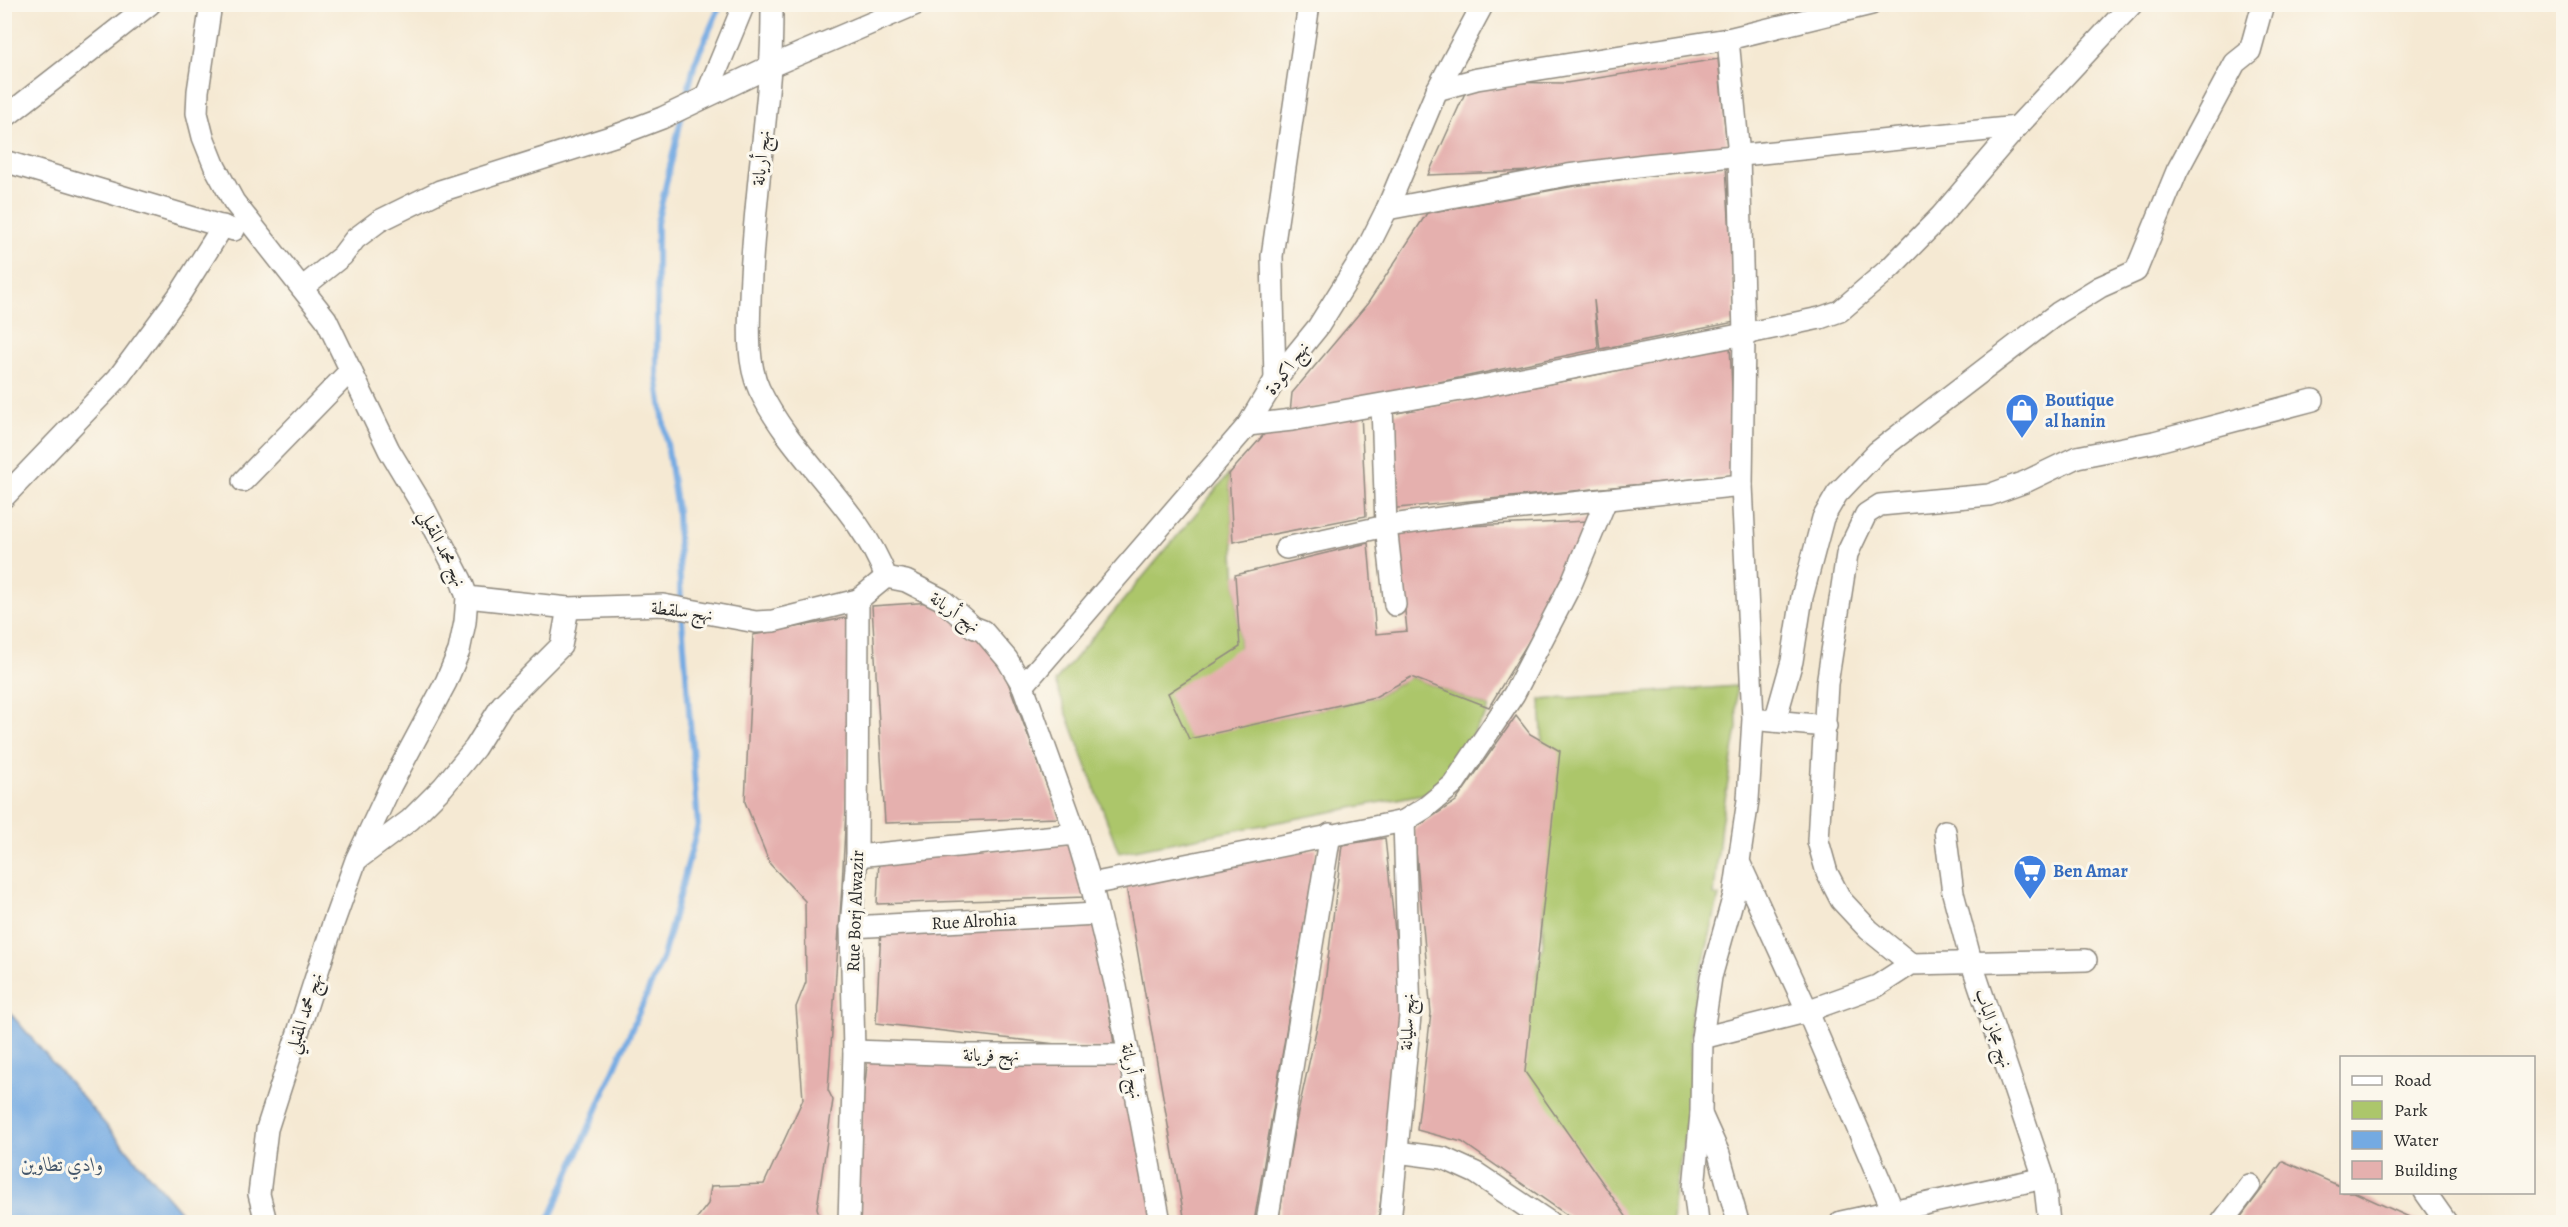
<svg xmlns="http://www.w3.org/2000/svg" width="2568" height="1227" viewBox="0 0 2568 1227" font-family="Alegreya,Amiri,serif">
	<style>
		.green { fill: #acc66b; stroke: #6c784b; stroke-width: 1.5 }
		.water { fill: #74aae2; stroke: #506a86; stroke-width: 1.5 }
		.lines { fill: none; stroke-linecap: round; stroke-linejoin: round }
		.stream { stroke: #74aae2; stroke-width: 6 }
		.building { fill: #e5b0ae }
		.minor-casing { stroke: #908a7f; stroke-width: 24 }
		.minor { stroke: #fff; stroke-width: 21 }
		.labels { text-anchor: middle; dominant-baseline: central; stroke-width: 6; stroke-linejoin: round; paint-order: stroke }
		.street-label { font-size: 18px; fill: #2b2b2b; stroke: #fbf7ec }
		.shop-label { font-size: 18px; font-weight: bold; fill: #366cbe; stroke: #fbf7ec; text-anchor: start }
		.water-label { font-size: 20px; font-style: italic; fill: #45576b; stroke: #fbf7ec }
	</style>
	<rect width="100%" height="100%" fill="#fbf7ec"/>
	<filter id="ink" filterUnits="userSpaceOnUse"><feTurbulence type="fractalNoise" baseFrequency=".0167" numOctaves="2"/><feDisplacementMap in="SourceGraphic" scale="12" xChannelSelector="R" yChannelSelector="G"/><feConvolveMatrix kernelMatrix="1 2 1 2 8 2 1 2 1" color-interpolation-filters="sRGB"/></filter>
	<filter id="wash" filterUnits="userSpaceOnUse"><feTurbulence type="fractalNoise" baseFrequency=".008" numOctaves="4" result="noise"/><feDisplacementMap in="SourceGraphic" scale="24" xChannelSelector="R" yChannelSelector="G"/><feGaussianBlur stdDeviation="1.35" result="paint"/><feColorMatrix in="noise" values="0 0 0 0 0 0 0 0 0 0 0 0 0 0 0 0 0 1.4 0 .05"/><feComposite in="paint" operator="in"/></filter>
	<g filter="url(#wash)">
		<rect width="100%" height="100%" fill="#f5e9d3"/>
		<g class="green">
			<path d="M1229 474 1240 647 1189 738 1375 697 1411 677 1489 707 1486 715 1433 792 1119 853 1055 682Z"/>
			<path d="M1736 686 1737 728 1721 824 1714 895 1719 896 1691 1015 1692 1096 1674 1196 1672 1222H1615L1544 1115 1511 1077 1543 945 1542 731 1540 700Z"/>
		</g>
		<path class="water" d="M5 1007 189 1222H5Z"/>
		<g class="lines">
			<g class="stream">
				<path d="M685 102 695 62 721 4"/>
				<path d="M548 1222 663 957 698 825 681 607 677 511 657 376V223L682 115"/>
			</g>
		</g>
		<g id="blocks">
			<g class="building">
				<path d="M1718 59 1727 146 1558 170 1428 175 1470 82 1566 83Z"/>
				<path d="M1726 166 1735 322 1600 349 1594 300 1598 349 1290 413 1292 393 1368 303 1427 213 1586 184Z"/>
				<path d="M1730 345 1736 475 1388 509 1392 414 1605 373Z"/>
				<path d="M1361 413 1366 516 1233 542 1229 474 1268 430Z"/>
				<path d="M1588 521 1547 611 1489 707 1411 677 1375 697 1189 739 1168 693 1240 647 1235 575 1368 543 1376 634 1407 631 1397 529Z"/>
				<path d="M932 602 989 639 1006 677 1059 818 885 823 872 606Z"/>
				<path d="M856 616 842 886 828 1090 833 1100 817 1208 821 1222H694L708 1204 711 1186 764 1184 803 1099 796 1007 806 982 805 901 770 864 745 802 753 635Z"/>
				<path d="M1516 716 1530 734 1560 751 1525 1072 1630 1222H1577L1462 1142 1417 1130 1431 1013 1414 829 1456 801Z"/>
				<path d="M1385 838 1404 1016 1378 1222H1278L1294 1131 1323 999 1342 845Z"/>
				<path d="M1069 844 1085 897 877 904 879 858Z"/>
				<path d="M1317 848 1254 1222H1185L1126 886Z"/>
				<path d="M1096 925 1115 1051 876 1023 881 928Z"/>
				<path d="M868 1057 1130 1065 1159 1222H857L854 1179Z"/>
				<path d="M2283 1161 2342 1187V1192H2354L2420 1222H2237Z"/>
			</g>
		</g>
	</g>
	<g filter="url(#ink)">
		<use href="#blocks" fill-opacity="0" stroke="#908a7f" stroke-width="1.5"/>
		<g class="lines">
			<defs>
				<g id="minor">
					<path d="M211 4 198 91 197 113 203 137 215 167 234 202 326 319 389 450 424 508 461 580 467 597 465 622 459 651 446 682 391 785 356 860 333 924 267 1129 259 1194 266 1222"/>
					<path d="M772 4C772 26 772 47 770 68 764 145 752 222 750 299 749 327 747 363 759 389 792 458 860 507 886 577L906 581 941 599 973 627 983 631 1007 659 1023 686 1076 834 1091 884 1116 987 1160 1222"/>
					<path d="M1437 90 1477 79 1728 39 1871 4"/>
					<path d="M706 96 744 4"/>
					<path d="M4 118 150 4"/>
					<path d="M4 161 234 230"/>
					<path d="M1387 209 1568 175 1645 165 2017 127"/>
					<path d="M302 288 342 256 355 239 379 221 440 191 620 134 662 118 771 66 916 4"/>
					<path d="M1275 380 1272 256 1309 4"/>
					<path d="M1382 405 1386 526 1395 605"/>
					<path d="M1248 425 1292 420 1472 388 1744 334 1820 318 1840 311 1890 268 1941 216 2017 127 2132 4"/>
					<path d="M243 481 351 370"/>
					<path d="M4 497 118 378 180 294 223 226"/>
					<path d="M1286 548 1386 526 1476 513 1742 485"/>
					<path d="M467 597 568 608 663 605 756 622 773 621 858 600 886 577"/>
					<path d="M1023 686 1248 425 1275 380 1318 327 1368 247 1387 209 1437 90 1483 4"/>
					<path d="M1762 720 1826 726"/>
					<path d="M1775 721 1792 661 1802 597 1823 518 1837 494 1877 452 2058 313 2100 287 2136 271 2177 171 2235 63 2250 51 2263 4"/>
					<path d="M1945 831 1953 893 1971 961 2044 1178 2049 1222"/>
					<path d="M857 856 1076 834"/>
					<path d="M359 858 410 820 443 787 475 748 502 705 561 646 568 608"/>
					<path d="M1739 862 1807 1010 1893 1211 1894 1222"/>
					<path d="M1091 884 1404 821 1425 808 1453 785 1514 694 1572 582 1606 500"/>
					<path d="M851 927 1096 914"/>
					<path d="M1911 964 1869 930 1841 900 1827 873 1818 841 1827 684 1847 554 1866 514 1880 505 1989 495 2025 482 2077 457 2154 442 2313 400"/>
					<path d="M1702 1038 1801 1013 1877 986 1911 964 2086 960"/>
					<path d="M854 1051 967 1055H1129"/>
					<path d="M1701 1114 1719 1154 1738 1222"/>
					<path d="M1397 1152 1443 1158 1476 1173 1549 1222"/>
					<path d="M2425 1192 2446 1222"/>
					<path d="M849 1222 854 1051 851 927 857 856 858 600"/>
					<path d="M1267 1222 1330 834"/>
					<path d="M1390 1222 1410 1016 1404 821"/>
					<path d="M1698 1222 1694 1188 1701 1114 1702 1038 1711 977 1734 895 1748 800 1753 719 1742 485 1744 334 1739 156 1728 39"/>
					<path d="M1841 1222 2044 1178"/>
					<path d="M2222 1222 2250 1185"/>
				</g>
			</defs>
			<use href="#minor" class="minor-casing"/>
			<use href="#minor" class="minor"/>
		</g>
	</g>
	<defs>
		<symbol id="shop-pin" viewBox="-11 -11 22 30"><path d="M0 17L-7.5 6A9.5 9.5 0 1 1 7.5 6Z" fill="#3f7fe0" stroke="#fbf7ec"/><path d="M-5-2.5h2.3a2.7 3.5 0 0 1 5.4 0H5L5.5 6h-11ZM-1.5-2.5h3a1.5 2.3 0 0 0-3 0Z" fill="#fff"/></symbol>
		<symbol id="supermarket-pin" viewBox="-11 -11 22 30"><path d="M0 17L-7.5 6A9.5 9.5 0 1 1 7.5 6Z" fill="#3f7fe0" stroke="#fbf7ec"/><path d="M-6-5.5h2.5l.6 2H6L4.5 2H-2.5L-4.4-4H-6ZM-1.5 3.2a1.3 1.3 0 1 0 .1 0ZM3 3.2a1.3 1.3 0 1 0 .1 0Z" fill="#fff"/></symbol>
	</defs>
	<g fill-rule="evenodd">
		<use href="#shop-pin" x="2003" y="391" width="38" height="52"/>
		<use href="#supermarket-pin" x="2011" y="852" width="38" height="52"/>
	</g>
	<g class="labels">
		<g class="street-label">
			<text transform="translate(761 158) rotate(-84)">نهج أريانة</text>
			<text transform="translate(1287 368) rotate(-53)">نهج اكودة</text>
			<text transform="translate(443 548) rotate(64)">نهج محمد المقبلي</text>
			<text transform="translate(682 611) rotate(7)">نهج سلقطة</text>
			<text transform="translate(955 612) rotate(35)">نهج أريانة</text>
			<text transform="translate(855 911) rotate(-88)">Rue Borj Alwazir</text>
			<text transform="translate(974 921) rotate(-3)">Rue Alrohia</text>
			<text transform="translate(304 1013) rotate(-72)">نهج محمد المقبلي</text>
			<text transform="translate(1407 1022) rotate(-88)">نهج سليانة</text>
			<text transform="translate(1994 1028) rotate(71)">نهج مجاز الباب</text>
			<text x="991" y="1055">نهج فريانة</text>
			<text transform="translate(1132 1071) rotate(80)">نهج أريانة</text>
		</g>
		<g class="shop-label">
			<text x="2045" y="400">Boutique<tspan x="2045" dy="21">al hanin</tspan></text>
			<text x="2053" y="871">Ben Amar</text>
		</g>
		<g class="water-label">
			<text x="62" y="1164">وادي تطاوين</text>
		</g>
	</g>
	<rect width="2568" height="1227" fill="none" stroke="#fbf7ec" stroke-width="24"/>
	<rect x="2340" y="1056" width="195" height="138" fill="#fbf7ec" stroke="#a8a59f" stroke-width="1.5"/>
	<rect x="2352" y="1076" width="30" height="9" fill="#ffffff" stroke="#a8a59f" stroke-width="1.5"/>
	<text x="2394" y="1086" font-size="18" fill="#2b2b2b">Road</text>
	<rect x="2352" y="1101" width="30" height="18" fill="#acc66b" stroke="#a8a59f" stroke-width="1.5"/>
	<text x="2394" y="1116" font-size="18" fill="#2b2b2b">Park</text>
	<rect x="2352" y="1131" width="30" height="18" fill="#74aae2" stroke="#a8a59f" stroke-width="1.5"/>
	<text x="2394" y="1146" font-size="18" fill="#2b2b2b">Water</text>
	<rect x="2352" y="1161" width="30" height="18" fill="#e5b0ae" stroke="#a8a59f" stroke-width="1.5"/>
	<text x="2394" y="1176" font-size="18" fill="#2b2b2b">Building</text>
</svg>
